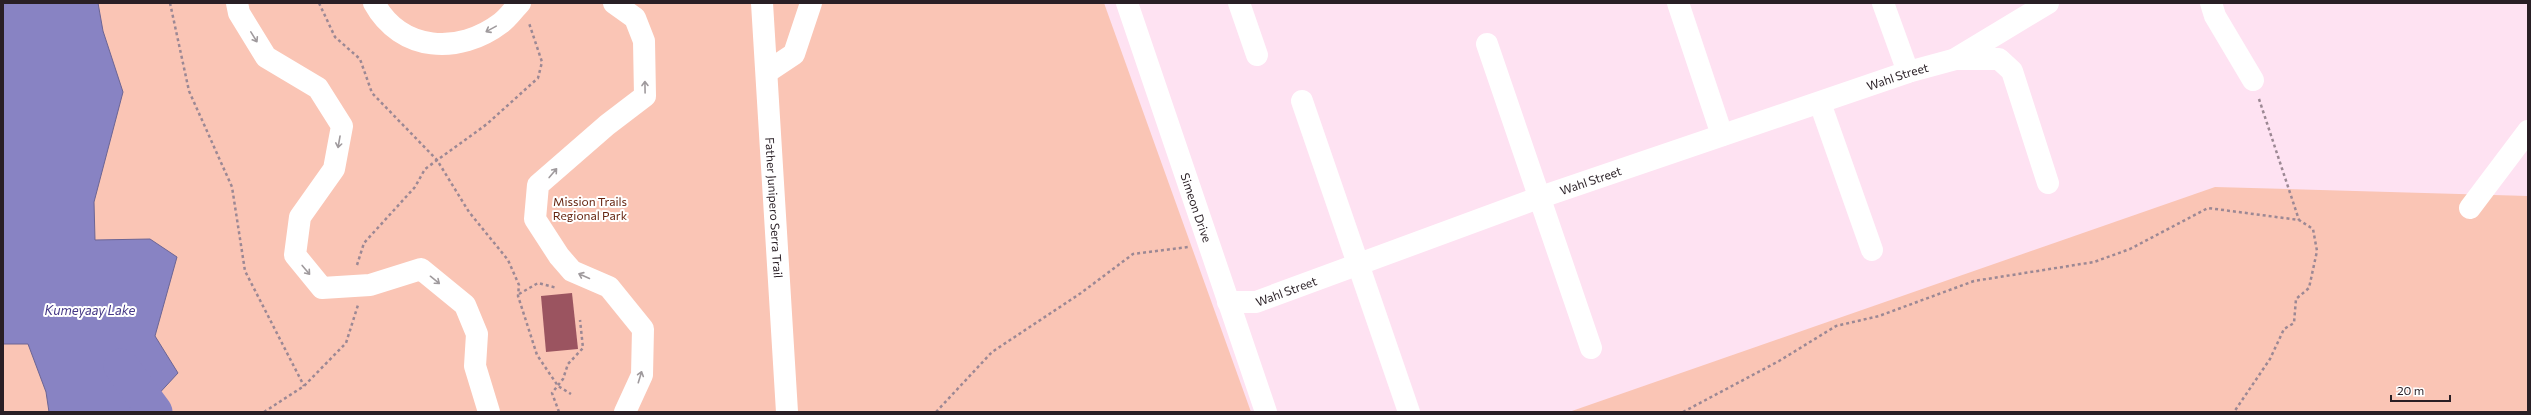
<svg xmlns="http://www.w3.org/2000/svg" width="2531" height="415" viewBox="0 0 2531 415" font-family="Commissioner,sans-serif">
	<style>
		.green { fill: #fac5b5 }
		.water { fill: #8883c3; stroke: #6c6594 }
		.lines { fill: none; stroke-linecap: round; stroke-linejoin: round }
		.river { stroke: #8883c3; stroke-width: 35 }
		.building { fill: #9b5460 }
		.path { stroke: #9c8894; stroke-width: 2.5; stroke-dasharray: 3 3; stroke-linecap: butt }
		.minor { stroke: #fff; stroke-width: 22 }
		.oneway { stroke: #9f9a9d }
		.labels { text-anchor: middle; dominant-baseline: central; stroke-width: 4; stroke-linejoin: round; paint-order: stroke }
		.street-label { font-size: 12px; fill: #291f25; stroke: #fff }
		.park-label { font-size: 12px; fill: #662510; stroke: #fff }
		.water-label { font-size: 13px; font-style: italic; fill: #463987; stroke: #fff }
	</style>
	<rect width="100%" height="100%" fill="#fee2f2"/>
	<g class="green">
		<path d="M3 3H1104L1251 412H3Z"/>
		<path d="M2215 187 2528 196V412H1569Z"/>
	</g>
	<path class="water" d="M3 3H98L103 31 123 92 94 202 95 240 150 239 177 257 155 336 178 373 142 412H49L46 392 28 344H3Z"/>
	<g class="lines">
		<path class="river" d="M121 366 155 412"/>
	</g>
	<path class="building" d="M572 293 578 349 546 352 541 296Z"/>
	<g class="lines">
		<g class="path">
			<path d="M170 3 189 91 232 187 245 271 304 386"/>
			<path d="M319 3 335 37 360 59 372 93 437 160 469 212 508 260 519 285 518 296 537 355 558 386 571 394"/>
			<path d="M2259 99 2299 220"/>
			<path d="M357 265 364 243 415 187 425 169 487 124 538 78 542 62 529 23"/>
			<path d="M519 294 538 283 557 288"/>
			<path d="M264 412 304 386 346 343 358 305"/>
			<path d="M559 412 552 393 563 379 568 364 583 348 580 320"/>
			<path d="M936 412 992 352 1081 293 1133 254 1188 247"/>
			<path d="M1683 412 1779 361 1836 326 1879 316 1974 281 2094 262 2130 249 2208 208 2299 220 2313 229 2317 251 2309 288 2296 299 2294 323 2284 329 2270 359 2234 412"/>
		</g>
		<g class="minor">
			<path d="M237 3 239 13 266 57 318 88 342 126 334 169 300 217 295 255 322 288 370 285 421 269 465 305 477 334 475 366 489 412"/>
			<path d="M374 3C401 52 459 55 501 23 508 18 514 9 520 3"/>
			<path d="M614 3 635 18 644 41 645 96 607 125 538 185 535 219 559 256 572 271 609 287 643 329 642 375 625 412"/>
			<path id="s1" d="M762 3 787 412"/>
			<path id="s2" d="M1127 3 1266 412"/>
			<path d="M1239 3 1257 55"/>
			<path d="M1678 3 1722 135"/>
			<path d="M1883 3 1908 72"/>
			<path d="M2211 3 2215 16 2253 80"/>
			<path d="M1487 44 1591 348"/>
			<path d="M1957 58 2048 3"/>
			<path d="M767 72 794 54 811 3"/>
			<path d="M1302 101 1409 412"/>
			<path d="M1820 103 1872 250"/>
			<path d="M2470 208 2528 131"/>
			<path id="s3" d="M1228 302H1256L1541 197 1908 72 1956 59H1999L2012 71 2048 183"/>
		</g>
	</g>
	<defs><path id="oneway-shaft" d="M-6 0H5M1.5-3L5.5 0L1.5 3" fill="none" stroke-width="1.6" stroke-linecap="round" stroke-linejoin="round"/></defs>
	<g class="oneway">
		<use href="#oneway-shaft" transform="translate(491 29) rotate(151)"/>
		<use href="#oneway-shaft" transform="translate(254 37) rotate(58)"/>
		<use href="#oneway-shaft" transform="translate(645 87) rotate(-91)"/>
		<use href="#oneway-shaft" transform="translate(339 142) rotate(100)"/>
		<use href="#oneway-shaft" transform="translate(553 173) rotate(-50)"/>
		<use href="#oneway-shaft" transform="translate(306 270) rotate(50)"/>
		<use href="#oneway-shaft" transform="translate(584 276) rotate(-156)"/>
		<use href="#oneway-shaft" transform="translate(435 280) rotate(39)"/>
		<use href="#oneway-shaft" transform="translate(640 377) rotate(-73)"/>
	</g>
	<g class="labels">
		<g class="street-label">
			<text stroke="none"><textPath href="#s3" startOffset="708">Wahl Street</textPath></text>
			<text stroke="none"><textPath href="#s3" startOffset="384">Wahl Street</textPath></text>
			<text stroke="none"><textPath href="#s1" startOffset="205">Father Junipero Serra Trail</textPath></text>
			<text stroke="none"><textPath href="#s2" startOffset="216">Simeon Drive</textPath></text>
			<text stroke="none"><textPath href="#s3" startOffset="60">Wahl Street</textPath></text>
		</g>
		<g class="park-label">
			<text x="590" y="201">Mission Trails<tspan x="590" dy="14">Regional Park</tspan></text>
		</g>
		<g class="water-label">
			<text x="90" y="310">Kumeyaay Lake</text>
		</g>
	</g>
	<rect width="2531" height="415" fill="none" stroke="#291f25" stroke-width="8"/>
	<path d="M2391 395v6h59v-6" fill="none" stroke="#291f25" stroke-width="2"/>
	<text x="2397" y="395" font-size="12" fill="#291f25" stroke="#ffffff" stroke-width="3" paint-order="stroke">20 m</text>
</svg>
